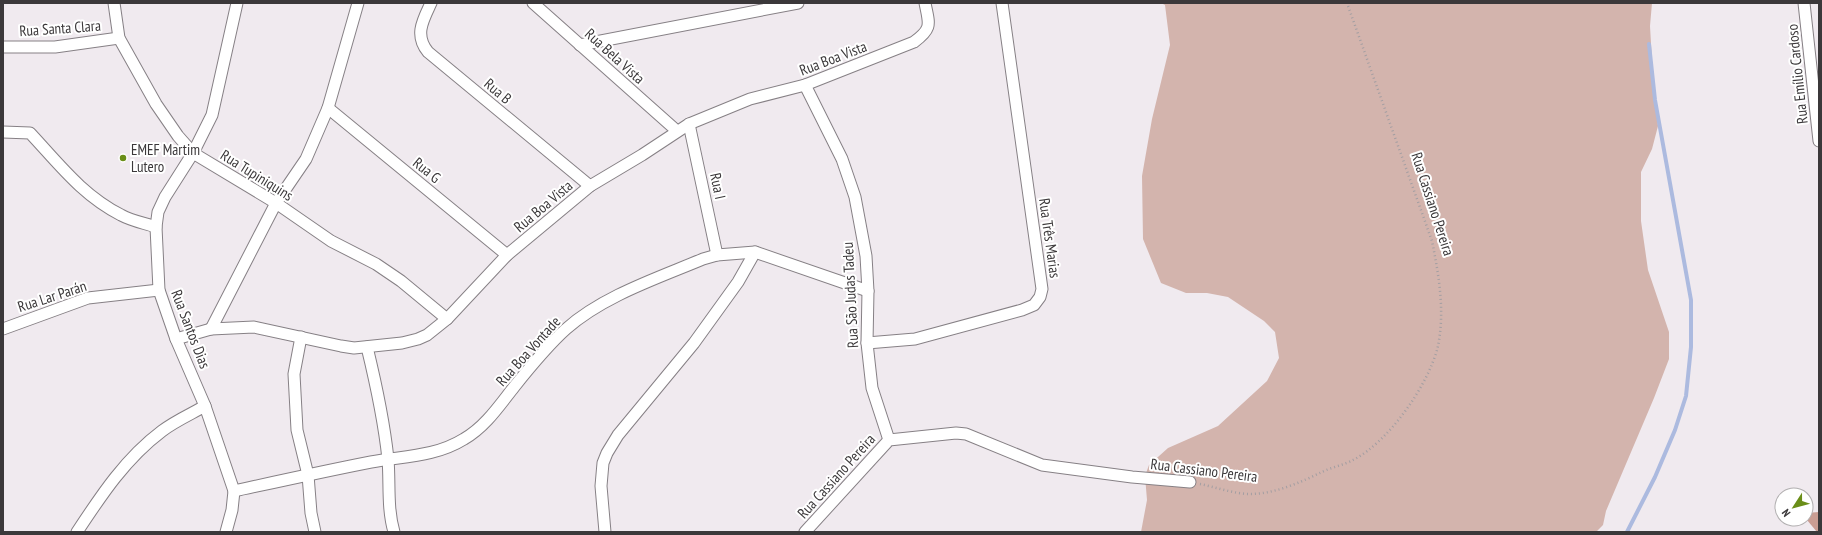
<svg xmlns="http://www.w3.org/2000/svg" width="1822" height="535" viewBox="0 0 1822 535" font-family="'PT Sans Narrow',sans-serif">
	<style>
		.green { fill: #d3b4ad }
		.forest { fill: #ca9d93 }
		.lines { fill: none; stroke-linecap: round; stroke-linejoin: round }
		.stream { stroke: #acbadf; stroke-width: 4 }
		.street-casing { stroke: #868085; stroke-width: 13 }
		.path { stroke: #a39ea2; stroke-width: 2.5; stroke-dasharray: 1 3; stroke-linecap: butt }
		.street { stroke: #fff; stroke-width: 11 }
		.poi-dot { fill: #6a8e18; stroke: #fff; stroke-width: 1.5 }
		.labels { text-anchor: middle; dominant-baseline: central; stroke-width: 4; stroke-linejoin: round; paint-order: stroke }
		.street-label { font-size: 15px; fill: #3b383a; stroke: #fff }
		.poi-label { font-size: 15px; fill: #3b383a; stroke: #fff; text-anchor: start }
	</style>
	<rect width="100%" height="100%" fill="#f0eaef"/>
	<path class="green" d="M1161 3H1652L1650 26 1652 61 1658 126 1652 149 1641 172V221L1648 270 1669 332V359L1654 398 1606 511 1603 525 1596 532H1141L1147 500 1145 476 1149 465 1168 448 1218 426 1267 381 1279 358 1275 332 1264 321 1228 297 1207 293H1186L1161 283 1143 239 1142 176 1152 119 1170 45 1165 5Z"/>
	<path class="forest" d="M1819 512V532H1817L1807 520 1806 513Z"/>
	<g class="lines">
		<path class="stream" d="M1627 532 1655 477 1675 430 1686 396 1691 347V300L1655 100 1649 44"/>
		<defs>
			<g id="street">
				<path d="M114 3 119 38 156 104 178 136 193 153 276 203 331 241 376 264 401 281 447 319"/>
				<path d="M431 3C423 20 414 35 428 52L590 186"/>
				<path d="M533 3 677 131"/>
				<path d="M1804 3 1819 141"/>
				<path d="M580 45 798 3"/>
				<path d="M3 47H55L119 38"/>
				<path d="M805 85 842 159 855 197 866 256 868 291 867 343 872 388 889 440"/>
				<path d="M328 108 507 255"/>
				<path d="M689 124 717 255"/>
				<path d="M3 132 30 133C59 164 82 195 121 215 132 221 144 223 156 227"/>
				<path d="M3 329 88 298 159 290"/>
				<path d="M211 329 276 203 306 159 328 108 358 3"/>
				<path d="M301 337 294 374 297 430 308 475 311 513 315 532"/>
				<path d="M176 339 211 329 254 327 341 346 354 348 402 343 418 339 427 335 447 319 507 255 590 186 642 155 689 124 750 99 805 85 914 42C933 28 929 24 925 3"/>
				<path d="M867 343 915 339 1022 310 1034 305 1040 297 1042 289 1002 3"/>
				<path d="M367 347C376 384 384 421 388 459 390 484 387 508 394 532"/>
				<path d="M234 491C280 481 325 471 371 462 403 456 435 457 464 439 485 427 499 406 514 387 530 367 547 346 566 329 603 296 658 278 703 259L717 255 755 252 868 291"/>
				<path d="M77 532C102 494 126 458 162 431 175 421 191 414 205 406"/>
				<path d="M226 532 232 510 234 491 205 406 176 339 159 290 156 227 158 212 165 197 193 153 212 115 237 3"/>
				<path d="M605 532 601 486 603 463 607 453 618 435 694 343 738 282 755 252"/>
				<path d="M805 532 889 440 956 433 966 434 1042 465 1132 477 1190 482"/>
			</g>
		</defs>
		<use href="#street" class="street-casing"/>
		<path class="path" d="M1200 484C1216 487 1234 494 1250 494 1275 494 1301 482 1322 472 1332 467 1344 465 1353 460 1389 442 1429 384 1438 346 1445 311 1439 276 1432 241L1347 3"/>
		<use href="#street" class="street"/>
	</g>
	<circle class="poi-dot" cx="123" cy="158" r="4"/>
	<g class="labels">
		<g class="street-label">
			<text transform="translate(60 28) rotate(-4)">Rua Santa Clara</text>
			<text transform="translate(615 56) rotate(42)">Rua Bela Vista</text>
			<text transform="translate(833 58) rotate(-21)">Rua Boa Vista</text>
			<text transform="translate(1797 74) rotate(-96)">Rua Emílio Cardoso</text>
			<text transform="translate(498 91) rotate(40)">Rua B</text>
			<text transform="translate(427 170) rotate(39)">Rua G</text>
			<text transform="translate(257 175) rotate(32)">Rua Tupiniquins</text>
			<text transform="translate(718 186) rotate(78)">Rua I</text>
			<text transform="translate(1433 204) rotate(72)">Rua Cassiano Pereira</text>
			<text transform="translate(543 206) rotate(-40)">Rua Boa Vista</text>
			<text transform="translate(1050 238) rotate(82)">Rua Três Marias</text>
			<text transform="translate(850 295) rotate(-93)">Rua São Judas Tadeu</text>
			<text transform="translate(52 296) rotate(-18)">Rua Lar Parán</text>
			<text transform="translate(191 329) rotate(69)">Rua Santos Dias</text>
			<text transform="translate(528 351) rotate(-48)">Rua Boa Vontade</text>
			<text transform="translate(1204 470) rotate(7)">Rua Cassiano Pereira</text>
			<text transform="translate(836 476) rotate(-48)">Rua Cassiano Pereira</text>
		</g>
		<g class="poi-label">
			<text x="131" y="149">EMEF Martim<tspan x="131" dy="17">Lutero</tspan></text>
		</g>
	</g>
	<rect width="1822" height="535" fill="none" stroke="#3b383a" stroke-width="8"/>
	<g transform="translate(1794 507) rotate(234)"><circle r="19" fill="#ffffff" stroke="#b1afb0"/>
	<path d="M0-3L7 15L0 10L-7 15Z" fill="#6a8e18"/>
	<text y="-6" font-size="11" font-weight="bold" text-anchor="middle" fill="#3b383a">N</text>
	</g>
</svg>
